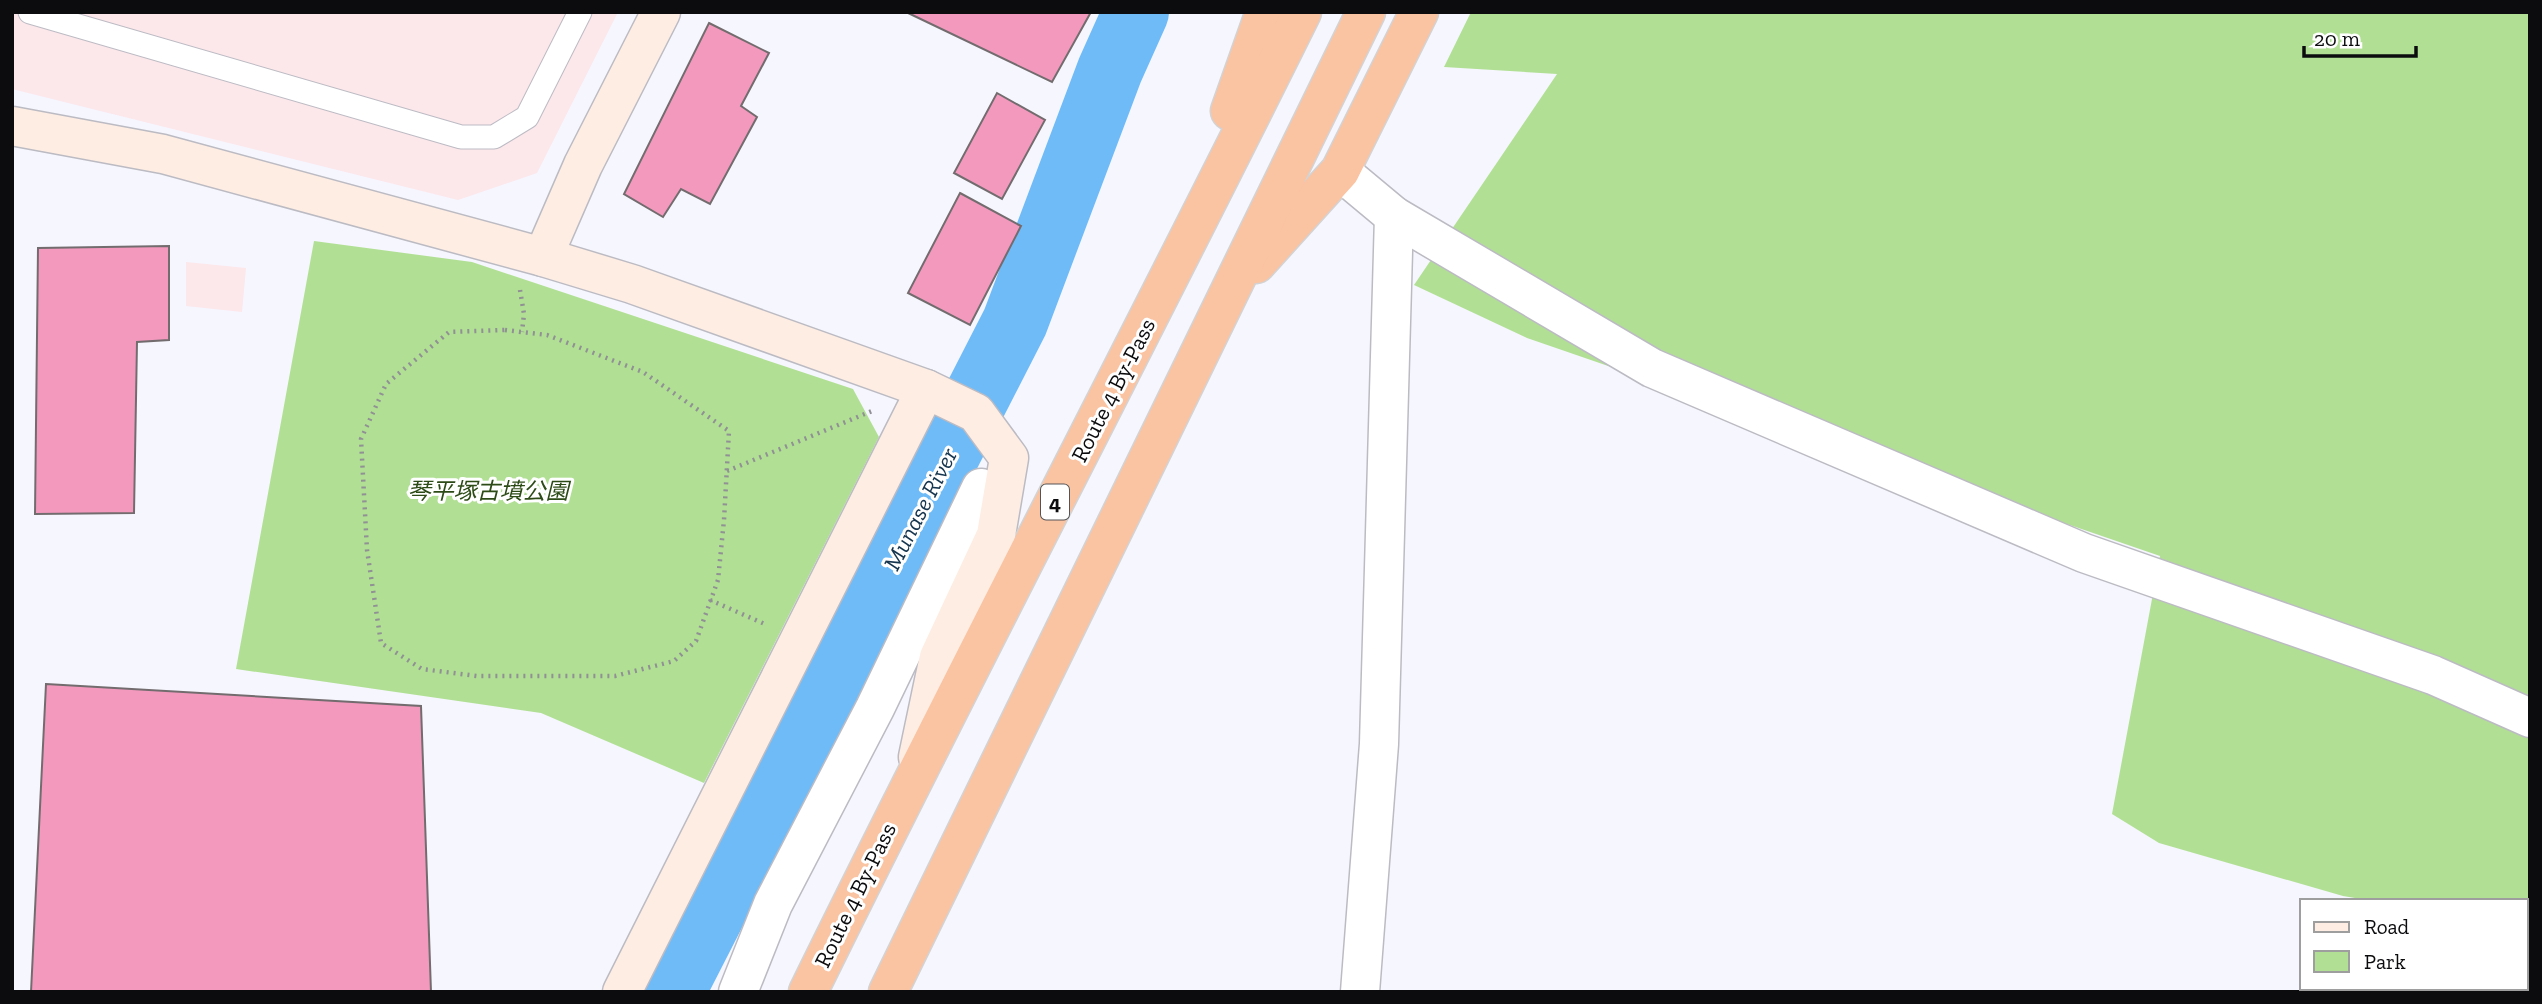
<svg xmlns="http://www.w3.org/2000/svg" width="2542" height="1004" viewBox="0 0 2542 1004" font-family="'Zilla Slab','Noto Sans JP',serif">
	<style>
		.commercial { fill: #fce7eb }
		.green { fill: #b1e094 }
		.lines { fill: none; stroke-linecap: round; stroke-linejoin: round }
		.river { stroke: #6fbbf8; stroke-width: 66 }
		.building { fill: #f399be; stroke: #736c6e; stroke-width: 2 }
		.lane-casing { stroke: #bcbbc3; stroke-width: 25 }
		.street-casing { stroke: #bcbbc3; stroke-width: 41 }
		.secondary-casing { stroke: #bcbbc3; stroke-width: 41 }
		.highway-casing { stroke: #d3d3d4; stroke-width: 41 }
		.path { stroke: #909095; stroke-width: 4.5; stroke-dasharray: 2 5; stroke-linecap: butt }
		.lane { stroke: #fff; stroke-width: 23 }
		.street { stroke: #fff; stroke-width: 38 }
		.secondary { stroke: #feede3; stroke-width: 38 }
		.highway { stroke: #fac3a2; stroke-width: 38 }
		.labels { text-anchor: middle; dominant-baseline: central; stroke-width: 6; stroke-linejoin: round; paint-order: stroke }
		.shield { fill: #fff; stroke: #555557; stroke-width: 2 }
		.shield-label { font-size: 21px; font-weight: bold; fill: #0c0c0f }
		.street-label { font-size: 23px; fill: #0c0c0f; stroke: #fff }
		.park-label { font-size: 23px; font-style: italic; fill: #2d4b16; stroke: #fff }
		.water-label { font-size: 24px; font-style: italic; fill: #15354e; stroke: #fff }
	</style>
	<rect width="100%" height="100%" fill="#f6f6fe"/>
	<g class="commercial">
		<path d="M12 12H618L537 173 458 200 12 89Z"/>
		<path d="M186 262 246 268 242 312 186 306Z"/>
	</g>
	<g class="green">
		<path d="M1471 12H2530V895L2526 902 2373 901 2343 896 2159 843 2112 814 2160 556 1527 338 1414 285 1557 74 1444 67Z"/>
		<path d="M314 241 472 262 853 389 879 437 704 783 541 713 236 669Z"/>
	</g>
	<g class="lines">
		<path class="river" d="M672 992 1015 322 1110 70 1136 12"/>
	</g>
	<g class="building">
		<path d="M906 12H1091L1052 82Z"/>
		<path d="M709 23 769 53 741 106 757 117 710 204 681 189 663 217 624 194Z"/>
		<path d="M997 93 1045 120 1002 199 954 173Z"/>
		<path d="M960 193 1021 226 970 325 908 293Z"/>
		<path d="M169 246V340L137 342 134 513 35 514 38 248Z"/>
		<path d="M46 684 421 706 431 992H31Z"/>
	</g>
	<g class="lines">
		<defs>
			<path id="lane" d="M30 12 461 137H494L527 117 580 12"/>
			<g id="street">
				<path d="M1340 171 1394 216 1652 368 2084 553 2433 675 2530 718"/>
				<path d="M738 992 773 904 875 708 981 488"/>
				<path d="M1360 992 1379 744 1394 216"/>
			</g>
			<g id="secondary">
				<path d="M12 126 163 154 543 257 583 165 661 12"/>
				<path d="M543 257 632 284 926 389 976 413 1009 458 996 535 939 657 918 757"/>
				<path d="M622 992 926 389"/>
			</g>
			<g id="highway">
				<path d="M1230 111 1265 12"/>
				<path d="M1256 264 1340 171 1419 12"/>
				<path d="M808 992C969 663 1140 340 1302 12"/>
				<path d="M888 992 1366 12"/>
			</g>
		</defs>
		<use href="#lane" class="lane-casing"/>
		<use href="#street" class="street-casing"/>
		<use href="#secondary" class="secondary-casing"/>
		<use href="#highway" class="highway-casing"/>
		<g class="path">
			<path d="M520 290 524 314 522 332"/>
			<path d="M505 330 547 335 643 372 729 431 724 520 718 580 696 641 674 661 615 676H477L422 669 381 643 367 550 361 439 386 384 449 332Z"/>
			<path d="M727 471 872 411"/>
			<path d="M710 600 767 625"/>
		</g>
		<use href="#lane" class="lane"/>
		<use href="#street" class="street"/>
		<use href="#secondary" class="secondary"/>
		<use href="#highway" class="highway"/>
	</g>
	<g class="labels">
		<rect class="shield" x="1041" y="484.5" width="28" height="35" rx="5"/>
		<g class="shield-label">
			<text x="1055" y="502">4</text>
		</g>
		<g class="street-label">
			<text transform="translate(1113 390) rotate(-63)">Route 4 By-Pass</text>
			<text transform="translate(855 895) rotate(-64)">Route 4 By-Pass</text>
		</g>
		<g class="park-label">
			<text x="488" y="491">琴平塚古墳公園</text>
		</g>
		<g class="water-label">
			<text transform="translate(920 509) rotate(-63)">Munase River</text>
		</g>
	</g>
	<rect width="2542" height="1004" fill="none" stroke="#0c0c0f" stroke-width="28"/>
	<rect x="2300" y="899" width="228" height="91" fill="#ffffff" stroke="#9e9e9f" stroke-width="2"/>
	<rect x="2314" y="922" width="35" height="10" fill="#feede3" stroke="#9e9e9f" stroke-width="2"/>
	<text x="2364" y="934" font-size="21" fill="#0c0c0f">Road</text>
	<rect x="2314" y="951" width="35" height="21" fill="#b1e094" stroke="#9e9e9f" stroke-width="2"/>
	<text x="2364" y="969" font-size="21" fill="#0c0c0f">Park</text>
	<path d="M2304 46v10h112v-10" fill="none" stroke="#0c0c0f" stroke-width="3.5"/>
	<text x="2314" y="46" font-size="21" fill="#0c0c0f" stroke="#ffffff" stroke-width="5" paint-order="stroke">20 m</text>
</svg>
